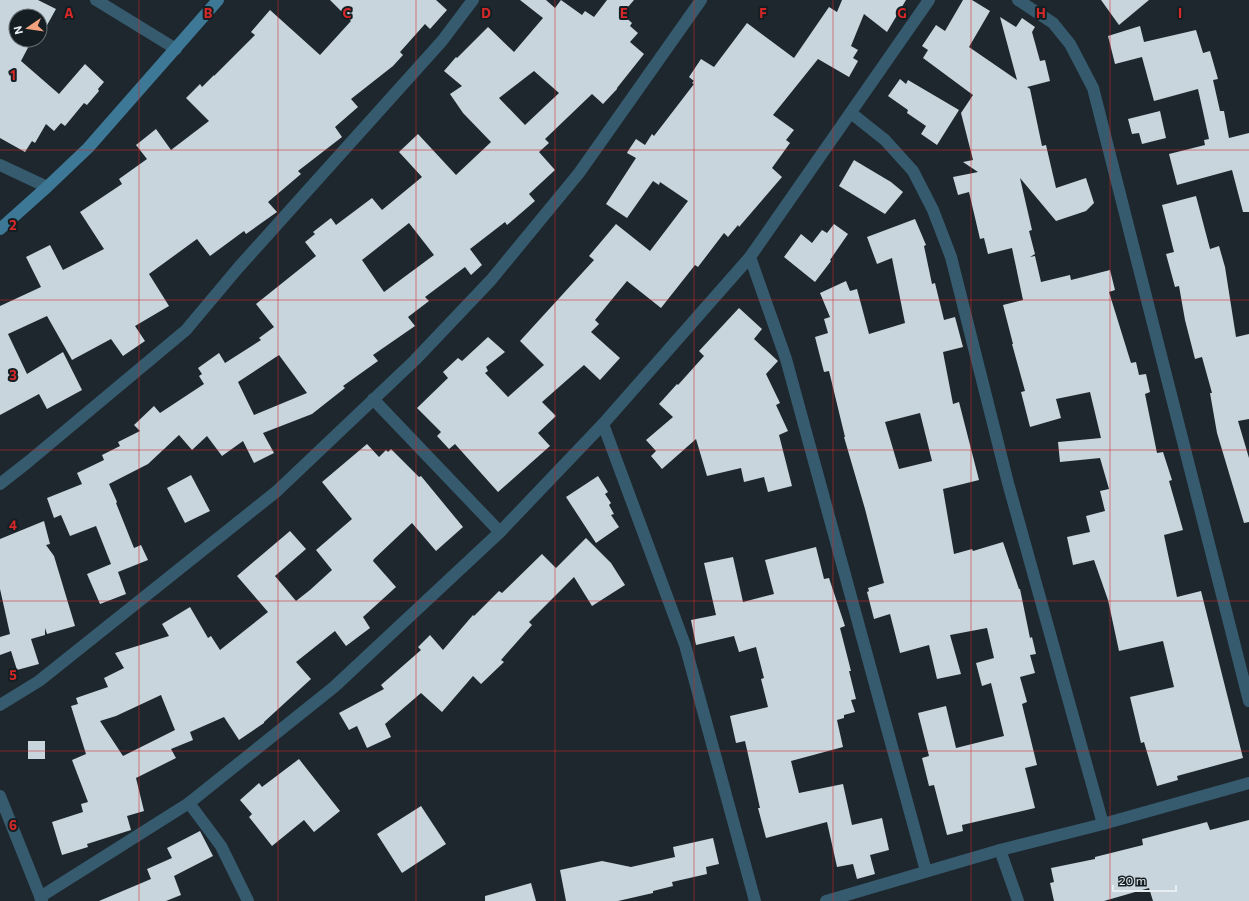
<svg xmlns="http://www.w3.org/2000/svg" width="1249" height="901" viewBox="0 0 1249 901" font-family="Commissioner,sans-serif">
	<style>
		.building { fill: #c8d5dd; fill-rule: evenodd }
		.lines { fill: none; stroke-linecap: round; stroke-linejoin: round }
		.street { stroke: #375b6e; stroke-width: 12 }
		.secondary { stroke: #3d7997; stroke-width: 12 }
		.grid { fill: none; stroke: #d62828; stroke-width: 1; stroke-opacity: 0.55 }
		.grid-label { font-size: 13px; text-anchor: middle; font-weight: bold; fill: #d62828; stroke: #141e23; stroke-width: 4; stroke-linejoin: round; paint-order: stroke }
	</style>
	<rect width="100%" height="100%" fill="#1d272d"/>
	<g class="building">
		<path d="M0 0H38L56 9 46 27 40 25V16H16V40H32L21 61 59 94 85 64 104 82 98 89 99 91 87 105 84 103 65 126 61 123 54 131 46 124 35 143 32 141 25 152 0 138Z"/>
		<path d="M330 0H436L447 10 430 29 425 24 400 52 403 55 393 66 351 99 358 107 335 127 342 137 298 171 301 174 268 202 277 212 246 234 244 231 210 256 197 239 149 274 169 306 135 326 145 341 123 356 111 339 72 360 47 316 8 334 27 374 63 352 82 390 47 409 39 394 0 415V306L41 287 26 257 50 245 63 270 104 249 80 212 122 184 119 179 147 159 136 145 156 129 171 150 209 121 186 98 200 84 202 87 214 75V76L255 35 251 32 270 10 320 55 351 21Z"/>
		<path d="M520 0H546L555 8 561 0 582 15 585 11 594 17 607 0H634L622 14 632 23 630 26 638 33 630 42 644 54 617 88V89L603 104 592 94 545 139 549 143 539 152 555 170 529 194 535 201 507 225 505 222 470 249 482 265 471 275 465 267 425 297 429 301 408 317 415 326 373 355 378 361 343 386 345 388 312 414 263 433 274 453 254 463 243 441 222 456 207 436 192 450 179 435 148 464 109 484 117 502 116 503 134 548 141 545 148 560 118 572 126 594 100 604 87 574 111 564 96 526 70 536 61 515 54 518 47 498 82 484 77 473 104 460 102 455 120 446 118 442 140 431 134 425 154 406 160 413 204 384 199 376 202 374 198 368 219 353 225 363 261 340 259 338 274 327 256 304 316 256 305 242 315 234 313 232 331 218 336 225 372 198 382 210 422 177 399 152 418 134 456 175 491 142 463 113 450 94 462 86 444 71 456 57 457 58 488 27 514 52 543 18ZM534 71 559 93 525 125 499 98ZM409 223 434 255 384 292 362 260ZM279 355 307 393 254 415 238 382Z"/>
		<path d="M842 0H906L887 32 864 14 851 46 858 50 853 58 858 61 849 77 818 59 773 115 794 130 786 140 790 143 772 168 782 177 739 227 738 225 728 237 724 233 698 267 695 265 661 308 627 281 595 320 599 324 591 332 620 358 600 380 584 365 542 402 556 416 538 433 550 446 498 492 455 444 449 449 437 436 441 432 417 408 448 378 443 372 458 358 462 361 488 337 505 352 486 367 488 371 485 373 508 397 544 365 520 341 594 260 589 256 616 224 650 251 688 201 660 182 659 185 653 181 627 218 606 204 636 158 627 153 628 151 636 139 645 145 652 134 654 136 694 84 692 83 694 81 689 77 701 59 714 67 747 23 794 58 829 7 837 12Z"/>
		<path d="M963 0H972L990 11 969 47 1017 80 1000 17 1016 27 1022 18 1035 27 1032 32 1040 61 1045 60 1050 81 1027 87 1030 89 1042 146 1046 145 1056 188 1086 178 1094 203 1086 211 1056 221 1020 178 1032 230 1029 231 1035 254 1030 257 1035 256 1041 282 1070 275 1071 280 1110 270 1115 290 1109 292 1131 363 1136 362 1139 375 1146 374 1150 392 1145 394 1157 453 1163 452 1172 480 1169 481 1183 530 1164 535 1177 597 1201 591 1243 758 1177 776 1178 780 1157 786 1144 742 1141 743 1130 697 1174 687 1163 641 1119 651 1108 600 1094 560 1073 565 1067 537 1090 532 1086 516 1105 511 1100 491 1109 489 1100 458 1060 462 1058 442 1101 438 1090 392 1056 399 1061 418 1030 427 1021 392 1025 391 1012 344H1013L1003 305 1023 300 1012 248 988 254 984 238 980 239 969 192 958 195 953 177 978 172 963 162 973 160 961 113 973 95 923 58 928 50 922 46 936 25 945 31Z"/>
		<path d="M1101 0H1149L1119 25Z"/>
		<path d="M1140 26 1144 42 1196 30 1203 53 1210 51 1218 79 1213 80 1220 111H1224L1229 138 1249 133V212H1243L1232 170 1177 185 1169 154 1205 145 1204 140 1209 139 1198 89 1154 101 1142 57 1115 64 1108 36Z"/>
		<path d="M900 79 906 84 908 80 959 110 937 145 921 134 926 126 907 113 908 110 888 96Z"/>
		<path d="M1160 111 1166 138 1142 144 1139 133 1132 134 1128 119Z"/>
		<path d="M854 160 891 182 903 192 885 214 839 186Z"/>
		<path d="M1196 196 1210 249 1219 246 1225 267 1236 337 1249 334V419L1238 421 1249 458V522L1244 523 1217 433 1210 393H1212L1202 357 1195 359 1185 320 1179 286 1175 287 1166 254 1174 252 1162 205Z"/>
		<path d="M915 219 926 245 924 246 932 284 935 283 944 320 955 317 963 347 943 352 953 404 959 402 979 480 943 489 954 554 972 549 973 551 1003 542 1019 589H1020L1030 638 1032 637 1036 654 1030 655 1035 673 1020 677 1027 702 1022 704 1037 765 1025 768 1035 808 962 825 963 831 947 835 934 785 929 786 922 758 929 756 918 713 946 706 956 748 1004 736 991 683 982 686 976 663 994 658 987 628 950 635 961 674 937 679 929 645 900 653 890 614 874 619 867 592 869 591 868 588 884 583 865 509 844 437H845L829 371 824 372 815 337 828 333 824 319 830 317 820 293 846 281 850 291 857 289 869 334 905 323 892 258 877 264 867 237ZM920 413 932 461 899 469 885 422Z"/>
		<path d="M834 224 848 234 830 260 831 261 815 282 784 257 801 234 812 243 822 230 827 233Z"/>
		<path d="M739 308 762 329 754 339 778 361 766 374 780 403 776 405 788 431 779 435 792 486 768 492 764 477 744 482 741 468 707 476 696 439 662 469 651 456 656 451 646 440 673 417 659 404 677 384 678 385 704 356 699 351Z"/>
		<path d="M367 444 379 457 386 450 388 452 391 449 419 477 421 476 463 527 436 551 412 523 374 559 373 561 396 587 363 617 370 628 346 646 335 631 296 662 311 679 264 722V723L239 740 224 717 190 732 193 740 171 749 176 758 136 778 144 811 127 816 131 830 87 844 88 847 62 855 52 822 83 812 81 804 88 802 72 760 86 754 71 706 78 704 76 698 108 687 104 678 124 668 115 653 169 636 162 624 190 607 208 638 211 636 220 650 268 612 237 576 290 531 306 549 275 576 296 601 310 590 332 570 316 550 352 519 322 482ZM161 695 175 730 123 756 100 721 116 716Z"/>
		<path d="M191 475 210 511 185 523 167 488Z"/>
		<path d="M598 476 608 492 605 494 611 503 609 505 614 514 611 515 619 527 596 543 566 497Z"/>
		<path d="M44 521 50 544 46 545 54 556 75 626 47 634 45 628V635L31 639 39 664 17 670 11 651 0 655V637L10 634 0 589V539Z"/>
		<path d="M586 538 611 563 625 585 592 606 574 577 529 622 532 625 501 660 504 662 481 684 473 676 442 712 421 693 385 724 391 737 367 748 357 726 349 730 339 713 384 689 381 685 421 650 418 647 430 635 443 650 473 615 474 616 499 591 502 593 542 554 556 568Z"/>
		<path d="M816 547 824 579 829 578 845 626 840 628 851 671H849L856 699 851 700 855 712 844 715V718L837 720 843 747 791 761 799 793 843 784 852 825 882 818 889 850 870 855 875 874 857 879 853 864 837 867 827 822 766 838 758 808H760L745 741 736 743 730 716 768 707 761 679 764 678 756 647 739 652 734 636 696 645 691 620 716 615 704 563 733 557 743 602 774 594 765 560Z"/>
		<rect x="28" y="741" width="17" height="18"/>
		<path d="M299 759 340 811 314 832 304 820 272 846 249 817 252 814 240 800 259 783 262 787Z"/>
		<path d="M421 806 446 844 402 873 377 834Z"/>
		<path d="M1249 820V901H1153L1149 888 1104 901H1054L1050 883 1054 882 1051 868 1095 859V857L1143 845 1142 839 1207 822 1210 830Z"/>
		<path d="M200 831 213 856 174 876 181 895 166 901H99L151 879 147 869 172 858 167 848Z"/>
		<path d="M713 838 719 864 706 867 707 874 672 882 673 886 653 891V893L618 901H566L560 870 602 861 631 867 675 857 673 847Z"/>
		<path d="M531 883 536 901H485V896Z"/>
	</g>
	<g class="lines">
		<g class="street">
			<path d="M96 0 176 49"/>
			<path d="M1018 0 1053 23 1070 44 1093 88 1249 701"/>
			<path d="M851 113 885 140 913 171 933 210 951 257 1008 483 1103 824"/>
			<path d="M0 165 47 187"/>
			<path d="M750 257 786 359 926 871"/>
			<path d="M373 399 500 532"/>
			<path d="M603 424 685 645 755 901"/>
			<path d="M0 484 28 462 186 330 238 268 442 41 473 0"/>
			<path d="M0 705 39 681 277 491 415 360 491 280 579 173 701 0"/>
			<path d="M0 796 42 901"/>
			<path d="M189 803 221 846 248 901"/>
			<path d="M1000 850 1018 901"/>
			<path d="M40 897 189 803 334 687 500 532 603 424 750 257 929 0"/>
			<path d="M826 901 1000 850 1103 824 1249 783"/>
		</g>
		<path class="secondary" d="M0 229 47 187 88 148 218 0"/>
	</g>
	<path class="grid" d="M139 0V901M278 0V901M416 0V901M555 0V901M694 0V901M833 0V901M971 0V901M1110 0V901M0 150H1249M0 300H1249M0 450H1249M0 601H1249M0 751H1249"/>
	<g class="grid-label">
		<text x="69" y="18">A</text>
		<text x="208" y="18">B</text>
		<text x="347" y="18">C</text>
		<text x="486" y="18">D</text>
		<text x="624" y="18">E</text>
		<text x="763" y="18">F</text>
		<text x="902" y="18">G</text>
		<text x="1041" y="18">H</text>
		<text x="1180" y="18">I</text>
		<text x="13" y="80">1</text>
		<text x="13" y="230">2</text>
		<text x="13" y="380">3</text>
		<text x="13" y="530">4</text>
		<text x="13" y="680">5</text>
		<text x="13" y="830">6</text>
	</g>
	<g transform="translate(28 28) rotate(257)"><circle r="19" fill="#141e23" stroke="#687176"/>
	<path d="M0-3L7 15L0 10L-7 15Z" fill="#f2a17e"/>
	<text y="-6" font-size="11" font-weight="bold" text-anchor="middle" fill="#e7eef2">N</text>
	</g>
	<path d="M1113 885v6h63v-6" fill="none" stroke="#e7eef2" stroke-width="2"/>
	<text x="1119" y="885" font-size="12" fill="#e7eef2" stroke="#141e23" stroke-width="3" paint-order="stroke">20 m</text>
</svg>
